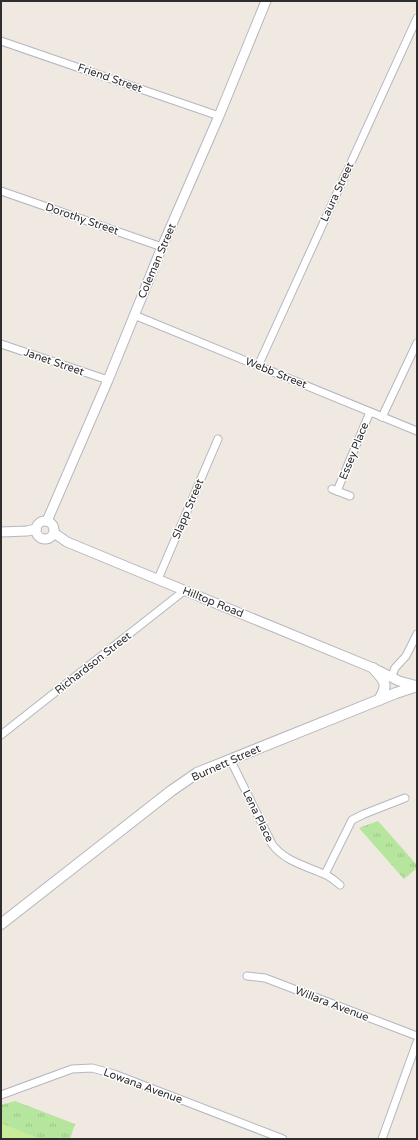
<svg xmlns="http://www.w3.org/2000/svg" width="418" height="1140" viewBox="0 0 418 1140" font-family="'Varela Round',sans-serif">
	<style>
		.park { fill: url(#park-tufts) }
		.pitch { fill: #c9ec9a }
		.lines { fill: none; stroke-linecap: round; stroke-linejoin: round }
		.minor-casing { stroke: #b4b7c1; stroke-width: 9 }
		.tertiary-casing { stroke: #b4b7c1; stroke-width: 11 }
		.secondary-casing { stroke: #b4b7c1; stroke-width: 12 }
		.minor { stroke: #fff; stroke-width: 7 }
		.tertiary { stroke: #fff; stroke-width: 9 }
		.secondary { stroke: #fff; stroke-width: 10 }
		.labels { text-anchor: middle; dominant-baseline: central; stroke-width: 3; stroke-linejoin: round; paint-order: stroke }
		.street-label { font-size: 11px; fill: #2e2e2e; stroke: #fff }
	</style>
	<defs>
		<pattern id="park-tufts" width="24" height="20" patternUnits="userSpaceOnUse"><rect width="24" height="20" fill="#b6e59e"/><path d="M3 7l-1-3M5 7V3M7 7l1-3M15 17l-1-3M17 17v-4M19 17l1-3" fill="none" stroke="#9dc588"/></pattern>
	</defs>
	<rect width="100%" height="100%" fill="#efe9e1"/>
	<g class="park">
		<path d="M378 821 417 865V868L404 879 359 828Z"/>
		<path d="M15 1101 75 1124 70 1139H1V1105Z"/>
	</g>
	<path class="pitch" d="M1 1123 40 1139H1Z"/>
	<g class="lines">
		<defs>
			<g id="minor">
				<path d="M1 41 219 116"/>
				<path d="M1 191 162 247"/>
				<path d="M134 315 417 431"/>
				<path d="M1 344 108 380"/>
				<path d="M258 366 417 18"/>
				<path d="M382 417 417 343"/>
				<path d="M332 489 350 496"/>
				<path d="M337 491 370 412"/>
				<path d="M158 579 218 439"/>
				<path d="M393 673 395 668 406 656 417 634"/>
				<path d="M1 735 185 590"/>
				<path d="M230 759 272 844C284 861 306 866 324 874 330 876 335 881 340 885"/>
				<path d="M325 874 352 820 364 814 405 798"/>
				<path d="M247 976 265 978 417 1036"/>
				<path d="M1 1095 72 1069 92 1068 114 1074 283 1139"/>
				<path d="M382 1139 417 1042"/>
			</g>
			<g id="tertiary">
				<circle cx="45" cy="530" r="9"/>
				<path d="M47 521 108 380 162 247 219 116 266 1"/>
				<path d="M1 532 27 531 36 529"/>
				<path d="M54 533 67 542 373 668 399 681 417 686"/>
			</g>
			<g id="secondary">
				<path d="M373 668C385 681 389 684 379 700"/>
				<path d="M1 924 171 791 197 773 396 693 417 686"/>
			</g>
		</defs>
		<use href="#minor" class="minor-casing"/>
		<use href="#tertiary" class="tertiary-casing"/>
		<use href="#secondary" class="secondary-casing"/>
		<use href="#minor" class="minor"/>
		<use href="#tertiary" class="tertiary"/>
		<use href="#secondary" class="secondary"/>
	</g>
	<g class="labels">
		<g class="street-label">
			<text transform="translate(110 78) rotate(19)">Friend Street</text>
			<text transform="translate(337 192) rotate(-65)">Laura Street</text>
			<text transform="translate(82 219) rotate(19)">Dorothy Street</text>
			<text transform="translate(157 261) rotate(-67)">Coleman Street</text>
			<text transform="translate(54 362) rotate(19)">Janet Street</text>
			<text transform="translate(276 373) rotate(22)">Webb Street</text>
			<text transform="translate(354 451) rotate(-68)">Essey Place</text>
			<text transform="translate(188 509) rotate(-67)">Slapp Street</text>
			<text transform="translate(213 602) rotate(22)">Hilltop Road</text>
			<text transform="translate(93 663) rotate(-38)">Richardson Street</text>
			<text transform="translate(226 763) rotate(-24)">Burnett Street</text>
			<text transform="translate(258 816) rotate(64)">Lena Place</text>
			<text transform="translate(332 1004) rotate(21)">Willara Avenue</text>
			<text transform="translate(143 1086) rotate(20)">Lowana Avenue</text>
		</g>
	</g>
	<rect width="418" height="1140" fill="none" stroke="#2e2e2e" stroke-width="4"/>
</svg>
